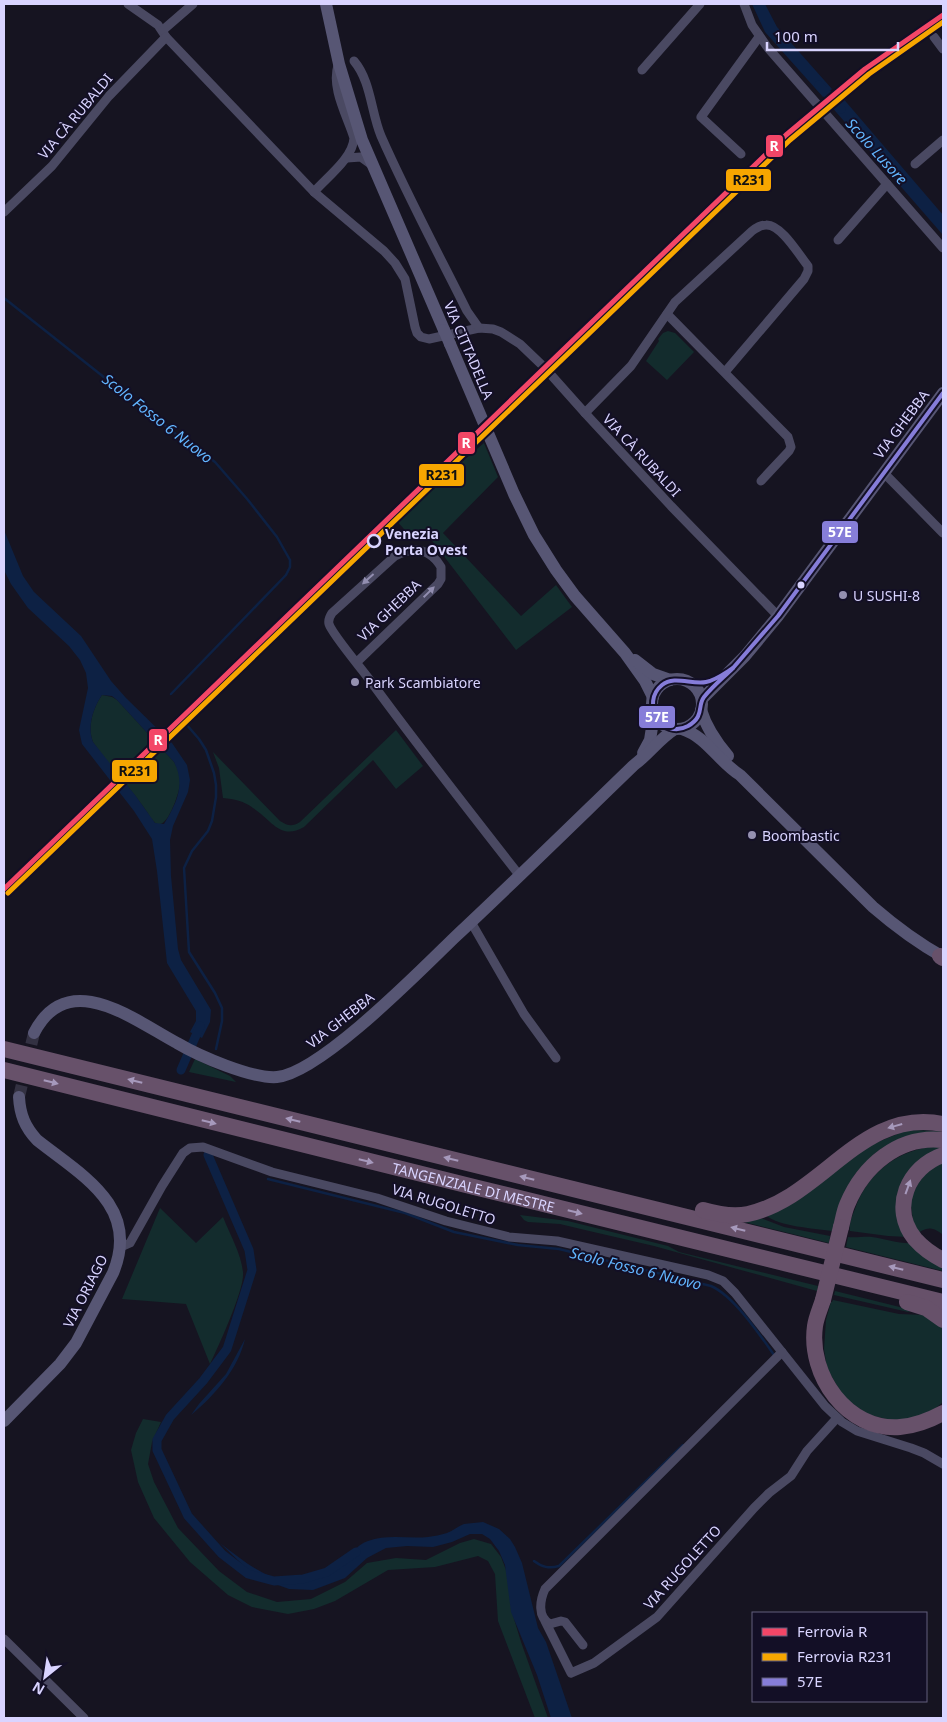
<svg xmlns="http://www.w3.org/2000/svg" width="947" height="1722" viewBox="0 0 947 1722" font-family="'Noto Sans',sans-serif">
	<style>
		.green { fill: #132c2d }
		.water { fill: #0d2144; fill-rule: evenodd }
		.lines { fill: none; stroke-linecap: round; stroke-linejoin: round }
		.stream { stroke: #0d2144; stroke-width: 2.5 }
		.canal { stroke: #0d2144; stroke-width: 9 }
		.secondary-tunnel { stroke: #333142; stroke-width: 12; stroke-dasharray: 12 6; stroke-linecap: butt }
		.street { stroke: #4a4962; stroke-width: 9 }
		.secondary { stroke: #575674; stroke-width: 12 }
		.highway { stroke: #67516a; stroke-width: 16 }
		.secondary-bridge { stroke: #575674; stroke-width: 12 }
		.highway-bridge { stroke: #67516a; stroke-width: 16 }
		.bus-1-casing { stroke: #130f26; stroke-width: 8 }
		.bus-1 { stroke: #867dd9; stroke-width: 4 }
		.rail-1-casing { stroke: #130f26; stroke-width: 9 }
		.rail-2-casing { stroke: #130f26; stroke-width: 9 }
		.rail-1 { stroke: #f34667; stroke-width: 5 }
		.rail-2 { stroke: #f7a600; stroke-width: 5 }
		.oneway { fill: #928eb0 }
		.oneway2 { fill: #a699bc }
		.stop-dot { fill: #130f26; stroke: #d9d4ff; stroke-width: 2.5 }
		.bus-dot { fill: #d9d4ff; stroke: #130f26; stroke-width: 2 }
		.poi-dot { fill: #9591b1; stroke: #130f26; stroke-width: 2 }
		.labels { text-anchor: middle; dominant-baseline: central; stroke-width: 4; stroke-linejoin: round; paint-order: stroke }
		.street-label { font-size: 14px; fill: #d9d4ff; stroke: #130f26 }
		.stop-label { font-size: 14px; font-weight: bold; fill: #d9d4ff; stroke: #130f26; text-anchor: start }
		.poi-label { font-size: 14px; fill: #d9d4ff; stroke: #130f26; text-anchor: start }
		.water-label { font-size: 15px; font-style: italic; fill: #62b6ff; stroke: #130f26 }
		.line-badge { stroke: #130f26; stroke-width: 2 }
		.badge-label { font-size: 14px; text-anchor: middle; font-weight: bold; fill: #fff }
		.pale-badge-label { font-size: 14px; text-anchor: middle; font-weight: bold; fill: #111 }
	</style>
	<rect width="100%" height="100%" fill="#161421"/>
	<g class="green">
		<path d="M668 331 675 333 694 352 667 380 646 361 659 341 658 339 663 333Z"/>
		<path d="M484 443 498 477 443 533 521 616 556 585 572 607 516 650 423 529 412 538 395 519Z"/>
		<path d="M102 695 112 697 117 700 174 762C178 769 181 776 180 784 179 793 168 828 157 824 152 821 148 813 145 809 129 786 109 765 93 742 87 727 93 708 102 695Z"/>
		<path d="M396 730 423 766 396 789 373 760 304 827C280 841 271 819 253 808 244 801 234 799 223 798L219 768 213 752 280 821C288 826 292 827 300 822Z"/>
		<path d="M195 1059 230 1076 236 1082 189 1072Z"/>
		<path d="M907 1130 942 1131 882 1148 873 1155 855 1174 832 1231C812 1228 781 1227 765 1215L866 1147Z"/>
		<path d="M928 1147H943L911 1173 908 1237 888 1236 850 1231C849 1224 852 1216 855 1209 867 1175 892 1154 928 1147Z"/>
		<path d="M943 1162V1235C932 1226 926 1227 915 1235L910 1199 924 1173Z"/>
		<path d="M160 1208 196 1243 223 1217C230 1235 241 1253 243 1272 245 1289 218 1347 210 1364L186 1304 122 1299Z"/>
		<path d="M520 1215 568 1221 668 1246 679 1252 818 1286 817 1291 654 1246 585 1230 560 1224 528 1222 524 1220Z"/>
		<path d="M758 1217 784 1227 830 1236 829 1243 744 1222Z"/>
		<path d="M848 1237C856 1238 865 1236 872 1237 886 1239 899 1244 913 1243L943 1267V1271L846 1247Z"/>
		<path d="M835 1291 912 1310 908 1312 834 1295Z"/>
		<path d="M833 1300 899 1314 924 1315 943 1328V1402L932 1411 910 1419 891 1420 869 1415 844 1398 827 1368 824 1349 826 1320 831 1302H832Z"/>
		<path d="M143 1419 161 1422 152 1442 148 1464 154 1482 178 1528 219 1571 247 1592 277 1602 311 1599 345 1582 367 1563 396 1558 426 1560 460 1543 474 1539 491 1544 501 1557 506 1570 511 1585V1609L521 1642 548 1718H535L498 1621 495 1574 488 1561 478 1556 435 1567 388 1570 335 1601 314 1609 288 1614 252 1607 228 1595 190 1562 154 1518 138 1482 131 1450 136 1433Z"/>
	</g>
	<g class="water">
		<path d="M752 4H765L777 27 832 89 823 97 765 32Z"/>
		<path d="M841 96 943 215V235L830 105Z"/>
		<path d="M4 530 23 576 34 592 81 636 111 681 126 698 172 743 187 765 190 780 188 792 173 826 170 840 171 876 178 949 181 960 211 1010 210 1022 202 1038 190 1032 196 1021V1011L167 963 157 871 152 839 134 811 82 744 79 730 88 688 86 673 80 660 69 646 28 608 11 584 4 570ZM102 695 112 696 117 700 174 762C186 785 176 804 164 824L155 823 135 795 93 742C87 727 93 708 102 695Z"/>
		<path d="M245 1339C238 1369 215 1395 191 1415L199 1404 226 1374Z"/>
		<path d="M483 1522 499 1529 510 1539 515 1547 522 1563 538 1628 546 1642 572 1718H551L537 1675 511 1612 505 1565 499 1551 490 1539 482 1534H470L452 1542 433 1547 407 1546 386 1548 367 1558 345 1578 313 1590 289 1589 264 1580 247 1569 220 1543C260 1574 289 1598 339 1565 349 1559 356 1544 368 1541 387 1534 408 1539 428 1537 434 1536 441 1535 447 1533 453 1531 458 1526 464 1524 470 1523 477 1523 483 1522Z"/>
	</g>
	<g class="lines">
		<g class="stream">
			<path d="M4 298 177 435 215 462 248 500 277 537 290 560V567L286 575 171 694"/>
			<path d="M186 724 199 739 206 750 214 773 216 785V797L212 821 208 831 192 851 184 868 189 952 215 993 222 1008V1021L216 1049"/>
			<path d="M268 1179 405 1213 454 1232 518 1245 559 1249 711 1286C734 1296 760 1335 774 1355"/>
			<path d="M534 1561C542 1567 549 1569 559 1566L683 1445"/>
		</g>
		<g class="canal">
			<path d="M819 85 841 109"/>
			<path d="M181 1070 200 1026"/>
			<path d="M208 1155 249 1250 252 1270 227 1349 203 1381 170 1417 157 1440V1450L188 1516 222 1554 248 1574 274 1581 303 1579 327 1572 356 1552"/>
		</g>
		<path class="secondary-tunnel" d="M19 1097 34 1033"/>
		<g class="street">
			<path d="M128 4 158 25 166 37 314 192 384 251 395 263 405 279 415 327 417 333 421 337 429 339 479 328 493 329 501 332 520 344 544 367 585 413 671 506 778 616"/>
			<path d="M744 4 752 25 768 48 943 248"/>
			<path d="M163 30 193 4"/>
			<path d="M934 37 943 49"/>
			<path d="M354 61C371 81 371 112 381 136 407 195 438 253 467 311L479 328"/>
			<path d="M642 70 700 4"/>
			<path d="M741 154 701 117 759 37"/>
			<path d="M347 158 361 157 372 165"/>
			<path d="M915 164 943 140"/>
			<path d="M314 192C327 177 353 158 354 138 347 115 331 89 338 65"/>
			<path d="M4 212 52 166 109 96 166 37"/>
			<path d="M838 240 887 184"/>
			<path d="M667 314 788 437 791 447 789 451 761 481"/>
			<path d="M585 413 631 366 675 302 752 231C756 228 761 225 766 225 781 224 799 255 808 266V271L804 279 725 372"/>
			<path d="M884 473 943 533"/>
			<path d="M357 662 438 584 441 579V567C430 548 414 546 395 556L332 613C330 616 328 620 329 624 332 634 361 668 369 679 418 746 469 811 520 876"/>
			<path d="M471 922 524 1014 556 1058"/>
			<path d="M121 1247 130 1243 162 1186 183 1153 190 1148 203 1147 272 1172 377 1198 446 1221 509 1237 557 1241 708 1275 723 1281 735 1293 825 1406 842 1422 857 1431 911 1448 924 1453 943 1464"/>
			<path d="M545 1621 571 1673 594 1663 657 1617 754 1508 769 1493 791 1476 807 1451 837 1418"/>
			<path d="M4 1639 84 1718"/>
			<path d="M583 1645 565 1622 561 1621 550 1624C537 1617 540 1600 545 1589L782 1352"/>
		</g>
		<g class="secondary">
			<path d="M326 4 339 64 362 140 444 330"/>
			<path d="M450 344 514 494 534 535 556 570 575 596 625 653 645 681 653 697"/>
			<path d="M635 660 653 674 670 680"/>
			<circle cx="677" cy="704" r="25"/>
			<path d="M702 699 745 656 778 616 943 393"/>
			<path d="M701 710C706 727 717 743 728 756"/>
			<path d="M682 729C707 737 719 762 740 775L873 907C895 926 918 943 943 957"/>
			<path d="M643 753 650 740 654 715"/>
			<path d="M34 1033C68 967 134 1020 177 1043 199 1056 252 1079 277 1077 320 1073 420 971 454 938 515 881 574 823 634 765 649 754 659 739 675 729"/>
			<path d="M4 1421 60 1364 76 1343 113 1273C141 1206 81 1175 37 1140 25 1127 20 1115 19 1097"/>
		</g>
		<g class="highway">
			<path d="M940 956 943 958"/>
			<path d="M4 1049 943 1280"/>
			<path id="s1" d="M4 1070 478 1188 943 1302"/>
			<path d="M943 1155C908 1167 890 1208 915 1239 923 1248 933 1255 943 1260"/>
			<path d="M703 1210C717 1214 734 1217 748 1214 822 1198 861 1107 943 1124"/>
			<path d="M841 1227C843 1220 844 1212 847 1205 863 1166 899 1135 943 1140"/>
			<path d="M823 1300C820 1309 816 1318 815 1326 808 1375 847 1431 900 1427 915 1426 930 1420 943 1413"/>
			<path d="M907 1302 926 1308 943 1320"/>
		</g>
		<path class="secondary-bridge" d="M444 330 450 344"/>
		<path class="highway-bridge" d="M823 1300 841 1227"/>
		<defs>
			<g id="bus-1">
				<path d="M733 668C724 677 712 687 704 697 697 706 705 716 688 726 662 740 640 703 662 685 674 675 692 685 706 682 716 680 725 673 733 668Z"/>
				<path d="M733 668 778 616 943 393"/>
			</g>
		</defs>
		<use href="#bus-1" class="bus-1-casing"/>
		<use href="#bus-1" class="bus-1"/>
		<defs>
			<path id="rail-1" d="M4 889 786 135 865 69 943 15"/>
			<path id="rail-2" d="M8 893 790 140 869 74 943 22"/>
		</defs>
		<use href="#rail-1" class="rail-1-casing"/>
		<use href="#rail-2" class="rail-2-casing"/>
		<use href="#rail-1" class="rail-1"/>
		<use href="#rail-2" class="rail-2"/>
	</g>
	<defs><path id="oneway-solid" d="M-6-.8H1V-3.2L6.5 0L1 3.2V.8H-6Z" transform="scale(1.25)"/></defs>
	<g class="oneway">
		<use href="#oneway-solid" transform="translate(368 579) rotate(138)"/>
		<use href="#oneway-solid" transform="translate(429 592) rotate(-44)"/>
	</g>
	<g class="oneway2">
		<use href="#oneway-solid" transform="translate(135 1081) rotate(-166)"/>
		<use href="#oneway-solid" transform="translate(51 1082) rotate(14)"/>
		<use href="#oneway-solid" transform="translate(293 1120) rotate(-166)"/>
		<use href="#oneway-solid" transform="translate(209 1122) rotate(14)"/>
		<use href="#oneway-solid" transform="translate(895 1126) rotate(164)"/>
		<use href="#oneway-solid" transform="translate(451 1159) rotate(-166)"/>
		<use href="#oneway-solid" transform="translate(366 1161) rotate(14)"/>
		<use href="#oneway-solid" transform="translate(527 1178) rotate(-166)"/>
		<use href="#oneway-solid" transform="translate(908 1187) rotate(-70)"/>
		<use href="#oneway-solid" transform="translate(575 1212) rotate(14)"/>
		<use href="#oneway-solid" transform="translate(738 1229) rotate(-166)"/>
		<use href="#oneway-solid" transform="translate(896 1268) rotate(-166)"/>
	</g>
	<circle class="stop-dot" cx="374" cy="541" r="6"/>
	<circle class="bus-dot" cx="801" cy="585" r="4.5"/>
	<g class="poi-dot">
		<circle cx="843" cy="595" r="5"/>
		<circle cx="355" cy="682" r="5"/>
		<circle cx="752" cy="835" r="5"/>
	</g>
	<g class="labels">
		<g class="street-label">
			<text transform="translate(75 116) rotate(-50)">VIA CÀ RUBALDI</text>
			<text transform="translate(469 350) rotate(67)">VIA CITTADELLA</text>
			<text transform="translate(901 424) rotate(-53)">VIA GHEBBA</text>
			<text transform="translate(642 455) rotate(47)">VIA CÀ RUBALDI</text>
			<text transform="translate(389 610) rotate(-44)">VIA GHEBBA</text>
			<text transform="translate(340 1020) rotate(-38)">VIA GHEBBA</text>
			<text stroke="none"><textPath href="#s1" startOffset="484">TANGENZIALE DI MESTRE</textPath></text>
			<text transform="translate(444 1204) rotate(17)">VIA RUGOLETTO</text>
			<text transform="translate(85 1291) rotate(-63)">VIA ORIAGO</text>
			<text transform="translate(682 1567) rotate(-48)">VIA RUGOLETTO</text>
		</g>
		<g class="stop-label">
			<text x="385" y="533">Venezia<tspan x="385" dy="16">Porta Ovest</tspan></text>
		</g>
		<g class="poi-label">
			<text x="853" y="595">U SUSHI-8</text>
			<text x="365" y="682">Park Scambiatore</text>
			<text x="762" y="835">Boombastic</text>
		</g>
		<g class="water-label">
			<text transform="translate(877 151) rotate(48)">Scolo Lusore</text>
			<text transform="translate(158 418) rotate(38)">Scolo Fosso 6 Nuovo</text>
			<text transform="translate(636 1268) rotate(14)">Scolo Fosso 6 Nuovo</text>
		</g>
	</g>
	<g class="line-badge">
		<rect x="765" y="134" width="19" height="24" rx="5" fill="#f34667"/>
		<rect x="725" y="168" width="47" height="24" rx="5" fill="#f7a600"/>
		<rect x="457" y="431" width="19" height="24" rx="5" fill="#f34667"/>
		<rect x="418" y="463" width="47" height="24" rx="5" fill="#f7a600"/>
		<rect x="821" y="520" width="38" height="24" rx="5" fill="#867dd9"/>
		<rect x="638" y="705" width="38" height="24" rx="5" fill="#867dd9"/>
		<rect x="148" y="728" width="20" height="24" rx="5" fill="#f34667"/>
		<rect x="111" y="759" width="47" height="24" rx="5" fill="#f7a600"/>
	</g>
	<g class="badge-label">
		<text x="774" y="151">R</text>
		<text x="466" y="448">R</text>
		<text x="840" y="537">57E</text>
		<text x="657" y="722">57E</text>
		<text x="158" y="745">R</text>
	</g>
	<g class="pale-badge-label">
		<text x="749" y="185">R231</text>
		<text x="442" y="480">R231</text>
		<text x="135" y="776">R231</text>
	</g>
	<rect width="947" height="1722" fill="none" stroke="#d9d4ff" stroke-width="10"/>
	<rect x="752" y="1612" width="175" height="90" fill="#130f26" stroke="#625e7d"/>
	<rect x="762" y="1628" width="25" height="8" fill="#f34667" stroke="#625e7d"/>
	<text x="797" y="1637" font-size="15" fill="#d9d4ff">Ferrovia R</text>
	<rect x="762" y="1653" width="25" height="8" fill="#f7a600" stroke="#625e7d"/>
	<text x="797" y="1662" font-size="15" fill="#d9d4ff">Ferrovia R231</text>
	<rect x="762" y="1678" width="25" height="8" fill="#867dd9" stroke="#625e7d"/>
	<text x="797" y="1687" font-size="15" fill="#d9d4ff">57E</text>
	<g transform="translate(45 1677) rotate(210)" stroke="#130f26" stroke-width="4" paint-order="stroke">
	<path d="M0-4L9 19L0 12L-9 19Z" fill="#d9d4ff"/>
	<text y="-8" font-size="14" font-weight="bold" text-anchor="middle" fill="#d9d4ff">N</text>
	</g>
	<path d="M767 42v8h131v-8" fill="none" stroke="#d9d4ff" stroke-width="2.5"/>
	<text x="774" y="42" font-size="15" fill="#d9d4ff" stroke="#130f26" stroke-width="4" paint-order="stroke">100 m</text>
</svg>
